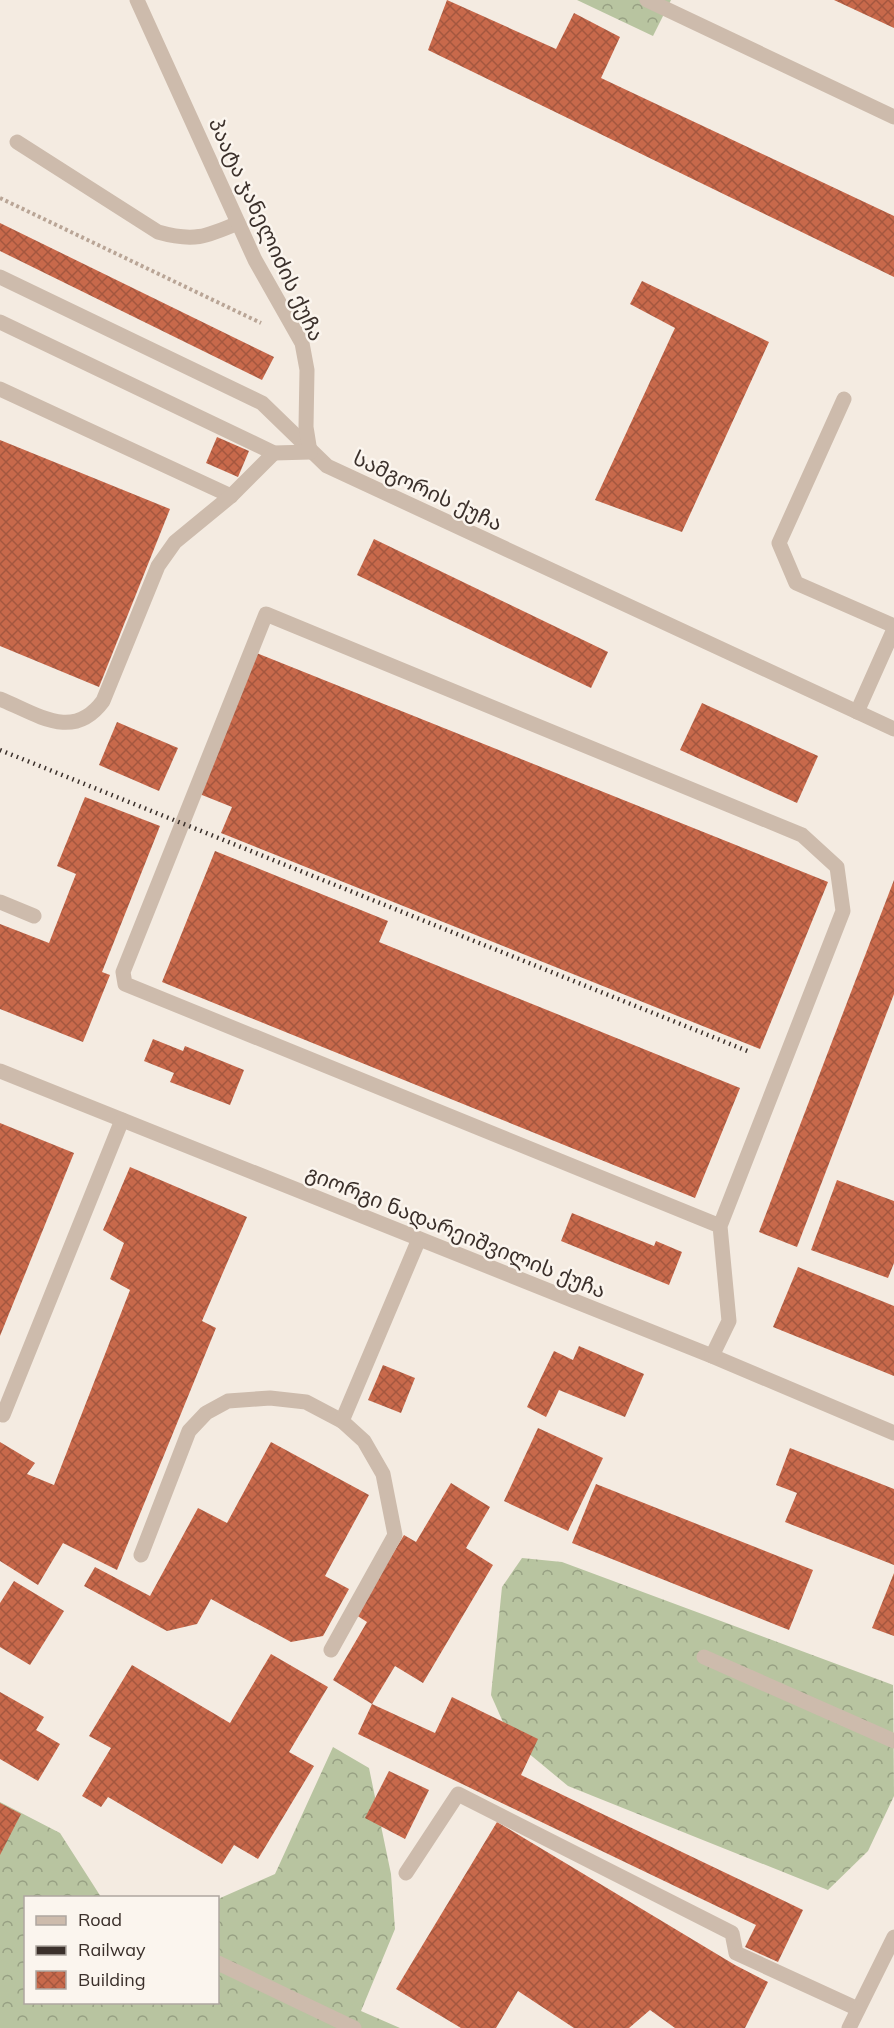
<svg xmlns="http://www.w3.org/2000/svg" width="894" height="2028" viewBox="0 0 894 2028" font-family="Mulish,'Noto Sans Georgian',sans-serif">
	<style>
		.forest { fill: url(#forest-crowns) }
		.building { fill: url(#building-cross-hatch) }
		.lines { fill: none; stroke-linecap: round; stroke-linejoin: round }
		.path { stroke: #b9a596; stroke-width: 4; stroke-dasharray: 3 3; stroke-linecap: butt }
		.minor { stroke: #cdbbac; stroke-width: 15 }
		.rail { stroke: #3b302b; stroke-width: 4.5; stroke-dasharray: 1.5 4.5; stroke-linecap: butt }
		.labels { text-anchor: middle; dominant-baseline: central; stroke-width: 5; stroke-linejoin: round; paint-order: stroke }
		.street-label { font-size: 21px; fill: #3b302b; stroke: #fbf5ee }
	</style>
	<defs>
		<pattern id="forest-crowns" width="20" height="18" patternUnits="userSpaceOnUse" patternTransform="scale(1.5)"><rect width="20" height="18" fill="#b8c4a0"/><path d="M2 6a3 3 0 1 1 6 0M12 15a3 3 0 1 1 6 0" fill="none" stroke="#97a083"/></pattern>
		<pattern id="building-cross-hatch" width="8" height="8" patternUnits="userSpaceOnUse" patternTransform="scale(1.5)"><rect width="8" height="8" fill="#c8694b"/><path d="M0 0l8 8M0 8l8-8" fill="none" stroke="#a4573f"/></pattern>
	</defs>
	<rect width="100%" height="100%" fill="#f4ebe1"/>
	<g class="forest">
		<path d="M577 0H671L653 36Z"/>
		<path d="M522 1558 562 1562 893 1685 894 1796 868 1851 828 1890 568 1786 510 1738 491 1695 502 1587Z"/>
		<path d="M333 1747 369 1768 391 1874 395 1929 361 2011 400 2028H0V1802L60 1833 101 1897 26 1898V2002H218V1899L275 1874Z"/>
	</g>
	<g class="building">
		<path d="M447 0 556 49 574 13 620 37 601 78 894 216V277L428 50Z"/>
		<path d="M834 0H894V28Z"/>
		<path d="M0 223 274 357 262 380 0 251Z"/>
		<path d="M642 281 769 342 682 532 595 500 675 328 630 304Z"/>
		<path d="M217 437 249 451 238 477 206 463Z"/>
		<path d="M0 440 170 509 99 687 0 646Z"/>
		<path d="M374 539 608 652 591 688 357 575Z"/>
		<path d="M254 652 828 882 760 1049 221 833 232 807 197 793Z"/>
		<path d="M702 703 818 756 797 803 680 750Z"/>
		<path d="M117 722 178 748 159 791 99 765Z"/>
		<path d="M85 797 160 826 102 972 110 975 83 1042 0 1009V924L49 943 76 874 57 866Z"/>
		<path d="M215 851 388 921 379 942 740 1088 695 1198 162 982Z"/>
		<path d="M894 880V994L797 1247 759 1232Z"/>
		<path d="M153 1039 183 1051 185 1046 244 1070 230 1105 170 1082 174 1073 144 1061Z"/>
		<path d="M0 1123 74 1153 0 1336Z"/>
		<path d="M130 1167 247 1217 202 1321 216 1328 117 1570 63 1543 38 1585 0 1561V1442L35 1463 27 1474 54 1485 130 1290 110 1279 124 1243 103 1230Z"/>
		<path d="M837 1180 894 1201V1263L888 1278 811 1250Z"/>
		<path d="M572 1213 654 1246 656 1241 682 1252 669 1285 561 1241Z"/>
		<path d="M798 1267 894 1306V1376L773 1327Z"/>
		<path d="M579 1346 644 1374 625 1417 559 1390 546 1417 527 1407 554 1351 573 1360Z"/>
		<path d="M383 1365 415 1378 401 1413 368 1400Z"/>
		<path d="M538 1428 603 1458 568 1531 504 1501Z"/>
		<path d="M271 1442 369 1495 325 1576 349 1589 323 1636 291 1642 211 1599 197 1624 167 1631 84 1586 95 1567 150 1596 198 1508 227 1523Z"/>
		<path d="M790 1448 894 1489V1565L785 1522 797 1493 776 1485Z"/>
		<path d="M451 1483 490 1507 466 1548 493 1565 423 1683 395 1666 372 1704 333 1680 367 1622 356 1615 404 1535 416 1542Z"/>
		<path d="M596 1484 813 1570 789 1630 572 1543Z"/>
		<path d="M894 1573V1636L872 1628Z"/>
		<path d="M14 1581 64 1611 30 1665 0 1647V1603Z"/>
		<path d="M271 1654 328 1687 289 1752 314 1766 258 1859 234 1845 222 1864 108 1797 101 1807 82 1796 111 1748 89 1736 132 1665 230 1723Z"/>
		<path d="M0 1692 44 1717 36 1730 60 1744 38 1781 0 1759Z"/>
		<path d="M452 1697 538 1739 521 1775 803 1910 778 1962 745 1947 756 1925 358 1734 372 1704 435 1733Z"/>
		<path d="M389 1771 429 1790 405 1839 365 1818Z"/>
		<path d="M0 1803 21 1814 0 1855Z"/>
		<path d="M497 1822 735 1965 768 1982 745 2028H675L650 2010 629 2028H574L518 1991 496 2028H461L396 1989Z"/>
	</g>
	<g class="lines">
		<path class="path" d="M0 198 261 323"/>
		<g class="minor">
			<path d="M647 0 894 117"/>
			<path d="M17 142 158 232C193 242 206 237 238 223"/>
			<path d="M0 277 262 403 327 466 894 729"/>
			<path d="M0 322 274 453 310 452 306 427 307 370 302 343 255 260 137 0"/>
			<path d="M0 389 231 496"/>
			<path d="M844 399 779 543 796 583 894 626"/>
			<path d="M0 699C37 714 73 742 103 701L158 566 175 542 231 496 274 453"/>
			<path d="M857 712 894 629"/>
			<path d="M0 902 34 916"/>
			<path d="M0 1071 712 1356 894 1433"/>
			<path d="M712 1356 729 1321 720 1226 843 911 837 867 802 835 266 614 123 972 125 984 720 1226"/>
			<path d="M3 1415 122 1120"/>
			<path d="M141 1555 189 1431 206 1413 228 1401 270 1398 306 1402 342 1421"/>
			<path d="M331 1650 395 1535 383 1474 364 1441 342 1421 419 1239"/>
			<path d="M704 1657 894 1741"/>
			<path d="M406 1873 458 1794 732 1933 736 1953 858 2009"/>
			<path d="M218 1963 354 2028"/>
			<path d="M849 2028 894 1937"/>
		</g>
		<path class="rail" d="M0 750 750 1052"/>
	</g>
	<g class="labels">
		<g class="street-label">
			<text transform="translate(267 229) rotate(65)">პაატა ჯანელიძის ქუჩა</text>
			<text transform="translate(428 490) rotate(25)">სამგორის ქუჩა</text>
			<text transform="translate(456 1231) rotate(22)">გიორგი ნადარეიშვილის ქუჩა</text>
		</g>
	</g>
	<rect x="24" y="1896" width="195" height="108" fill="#fbf5ee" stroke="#aea6a0" stroke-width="1.5"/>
	<rect x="36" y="1916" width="30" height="9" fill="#cdbbac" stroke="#aea6a0" stroke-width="1.5"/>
	<text x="78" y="1926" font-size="18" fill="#3b302b">Road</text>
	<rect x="36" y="1946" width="30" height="9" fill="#3b302b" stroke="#aea6a0" stroke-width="1.5"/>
	<text x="78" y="1956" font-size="18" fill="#3b302b">Railway</text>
	<rect x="36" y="1971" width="30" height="18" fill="url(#building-cross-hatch)" stroke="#aea6a0" stroke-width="1.5"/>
	<text x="78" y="1986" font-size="18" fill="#3b302b">Building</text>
</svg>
